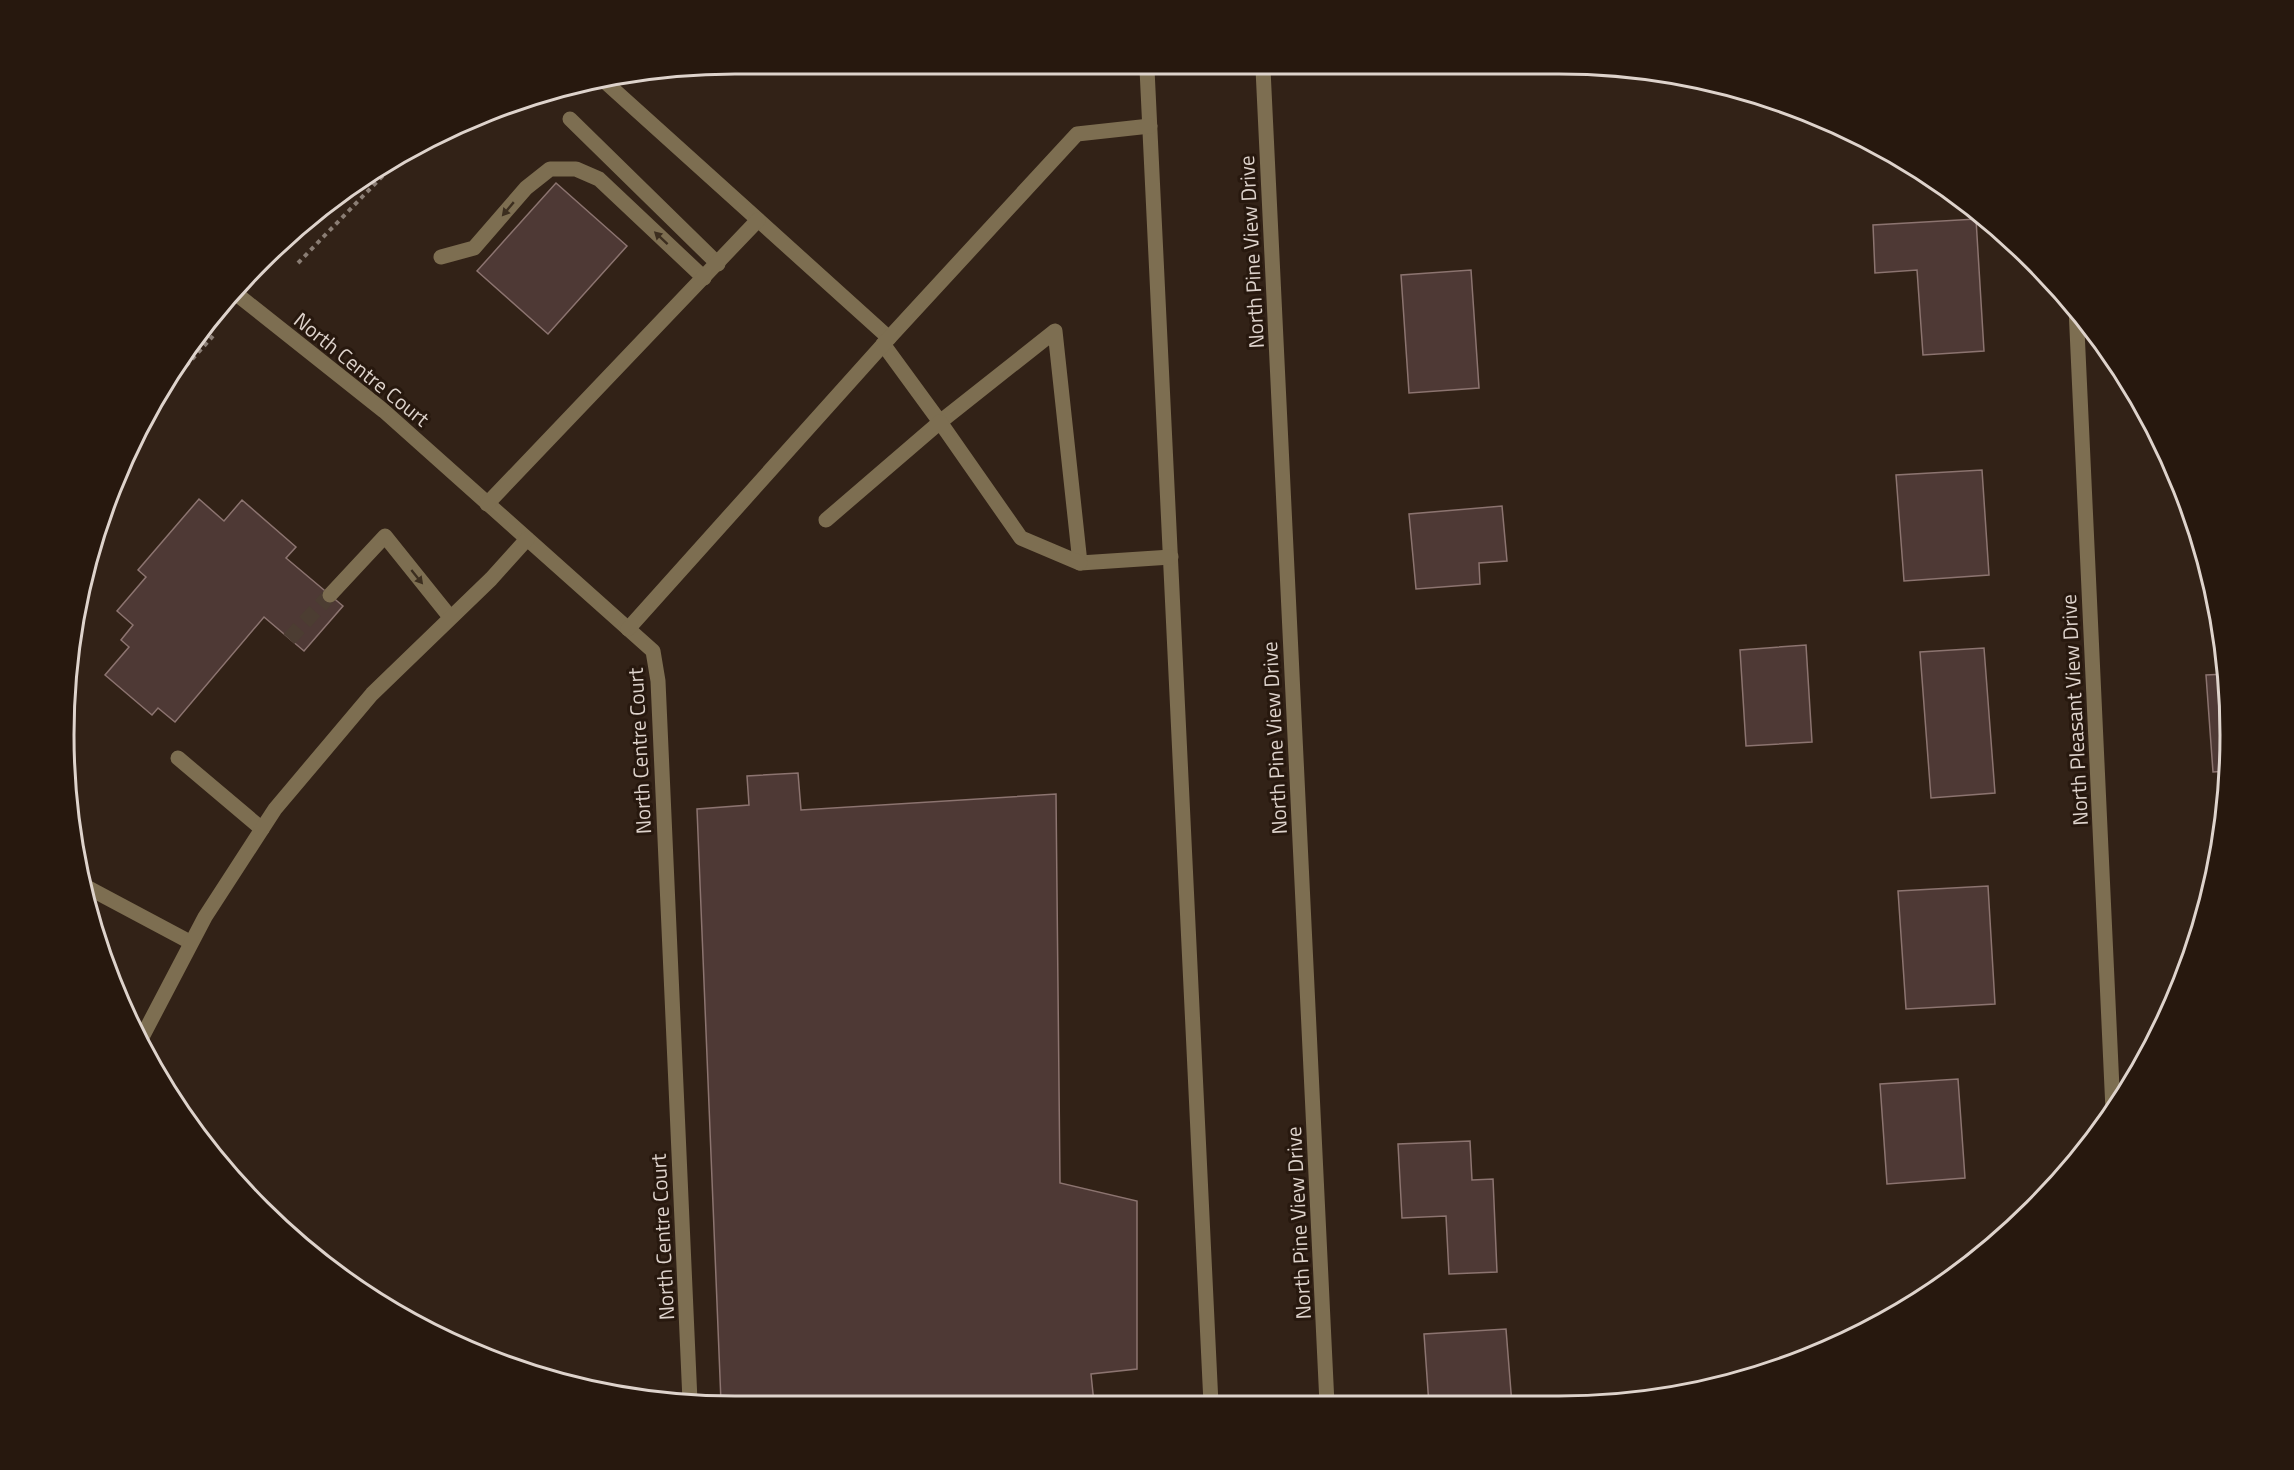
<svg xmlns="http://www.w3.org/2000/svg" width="2294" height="1470" viewBox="0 0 2294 1470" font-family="'Titillium Web',sans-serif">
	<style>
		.building { fill: #4e3935; stroke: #8c7470; stroke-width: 1.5 }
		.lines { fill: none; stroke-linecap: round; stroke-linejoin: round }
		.minor-tunnel { stroke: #4c3d32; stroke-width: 15; stroke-dasharray: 15 8; stroke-linecap: butt }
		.path { stroke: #8a7d74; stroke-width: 4; stroke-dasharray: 4.5 4.5; stroke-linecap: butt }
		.minor { stroke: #7d6e51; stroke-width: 15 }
		.oneway { fill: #3c2e1f }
		.labels { text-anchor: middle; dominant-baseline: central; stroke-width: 6; stroke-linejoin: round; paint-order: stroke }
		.street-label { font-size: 21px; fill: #ded3cc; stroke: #27180e }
		.rim { fill: none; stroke: #ded3cc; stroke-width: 3 }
	</style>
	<rect width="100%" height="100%" fill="#322217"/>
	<g class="building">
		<path d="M556 183 627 246 548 334 477 271Z"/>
		<path d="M1976 219 1984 351 1923 355 1917 270 1875 273 1873 225Z"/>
		<path d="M1471 270 1479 388 1409 393 1401 275Z"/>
		<path d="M1982 470 1989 575 1904 581 1896 475Z"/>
		<path d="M199 499 224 521 242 500 296 547 286 558 343 606 304 651 264 617 175 722 158 708 152 715 105 675 129 647 121 640 133 625 117 611 146 577 138 570Z"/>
		<path d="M1502 506 1507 561 1479 563 1480 584 1416 589 1409 514Z"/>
		<path d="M1806 645 1812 742 1746 746 1740 650Z"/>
		<path d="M1984 648 1995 793 1931 798 1920 652Z"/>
		<path d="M2226 674 2229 771 2213 772 2206 675Z"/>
		<path d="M798 773 801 810 1056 794 1060 1183 1137 1201V1369L1091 1374 1094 1403 721 1402 697 809 749 805 747 776Z"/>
		<path d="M1988 886 1995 1004 1906 1009 1898 891Z"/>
		<path d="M1958 1079 1965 1178 1887 1184 1880 1084Z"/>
		<path d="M1470 1141 1472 1180 1493 1179 1497 1272 1449 1274 1446 1216 1402 1218 1398 1144Z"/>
		<path d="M1506 1329 1512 1405H1429L1424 1334Z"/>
	</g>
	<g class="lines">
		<path class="minor-tunnel" d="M289 639 330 595"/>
		<g class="path">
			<path d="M298 263 401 157"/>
			<path d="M150 406 213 336"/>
		</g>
		<g class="minor">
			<path d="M1147 69 1211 1404"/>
			<path d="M1263 69 1327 1404"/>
			<path d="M602 79 889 338"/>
			<path d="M570 119 718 264"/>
			<path d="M441 257 474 248 526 188 550 169H576L599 179 704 278"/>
			<path d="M234 292 384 411 653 651 658 681 690 1401"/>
			<path d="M2076 308 2113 1110"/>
			<path d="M883 344 940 422 1055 331 1080 563 1171 557"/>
			<path d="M487 504 758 220"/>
			<path d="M826 520 940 422 1021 538 1080 563"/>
			<path d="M330 595 385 536 450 617"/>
			<path d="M628 629 889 338 1077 134 1150 126"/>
			<path d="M178 758 262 829"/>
			<path d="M83 885 190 942"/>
			<path d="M140 1041 205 917 275 809 372 694 491 579 527 539"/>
		</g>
	</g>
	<defs><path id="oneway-solid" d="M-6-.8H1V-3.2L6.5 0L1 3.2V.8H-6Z" transform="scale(1.5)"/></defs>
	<g class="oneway">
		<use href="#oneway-solid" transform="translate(508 209) rotate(130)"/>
		<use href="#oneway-solid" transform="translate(661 238) rotate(-137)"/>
		<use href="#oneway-solid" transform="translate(417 577) rotate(51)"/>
	</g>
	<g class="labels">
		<g class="street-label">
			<text transform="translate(1251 252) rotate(-93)">North Pine View Drive</text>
			<text transform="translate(362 369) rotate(39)">North Centre Court</text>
			<text transform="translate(2074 710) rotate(-93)">North Pleasant View Drive</text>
			<text transform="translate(1274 738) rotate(-93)">North Pine View Drive</text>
			<text transform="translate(639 751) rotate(-93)">North Centre Court</text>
			<text transform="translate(1298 1223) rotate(-93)">North Pine View Drive</text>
			<text transform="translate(662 1237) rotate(-93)">North Centre Court</text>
		</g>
	</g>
	<path d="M0 0H2294V1470H0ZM735 74H1559A661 661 0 0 1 2220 735V735A661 661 0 0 1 1559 1396H735A661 661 0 0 1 74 735V735A661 661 0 0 1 735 74Z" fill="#27180e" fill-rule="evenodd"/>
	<path class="rim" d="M735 74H1559A661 661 0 0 1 2220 735V735A661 661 0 0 1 1559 1396H735A661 661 0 0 1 74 735V735A661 661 0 0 1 735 74Z"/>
</svg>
